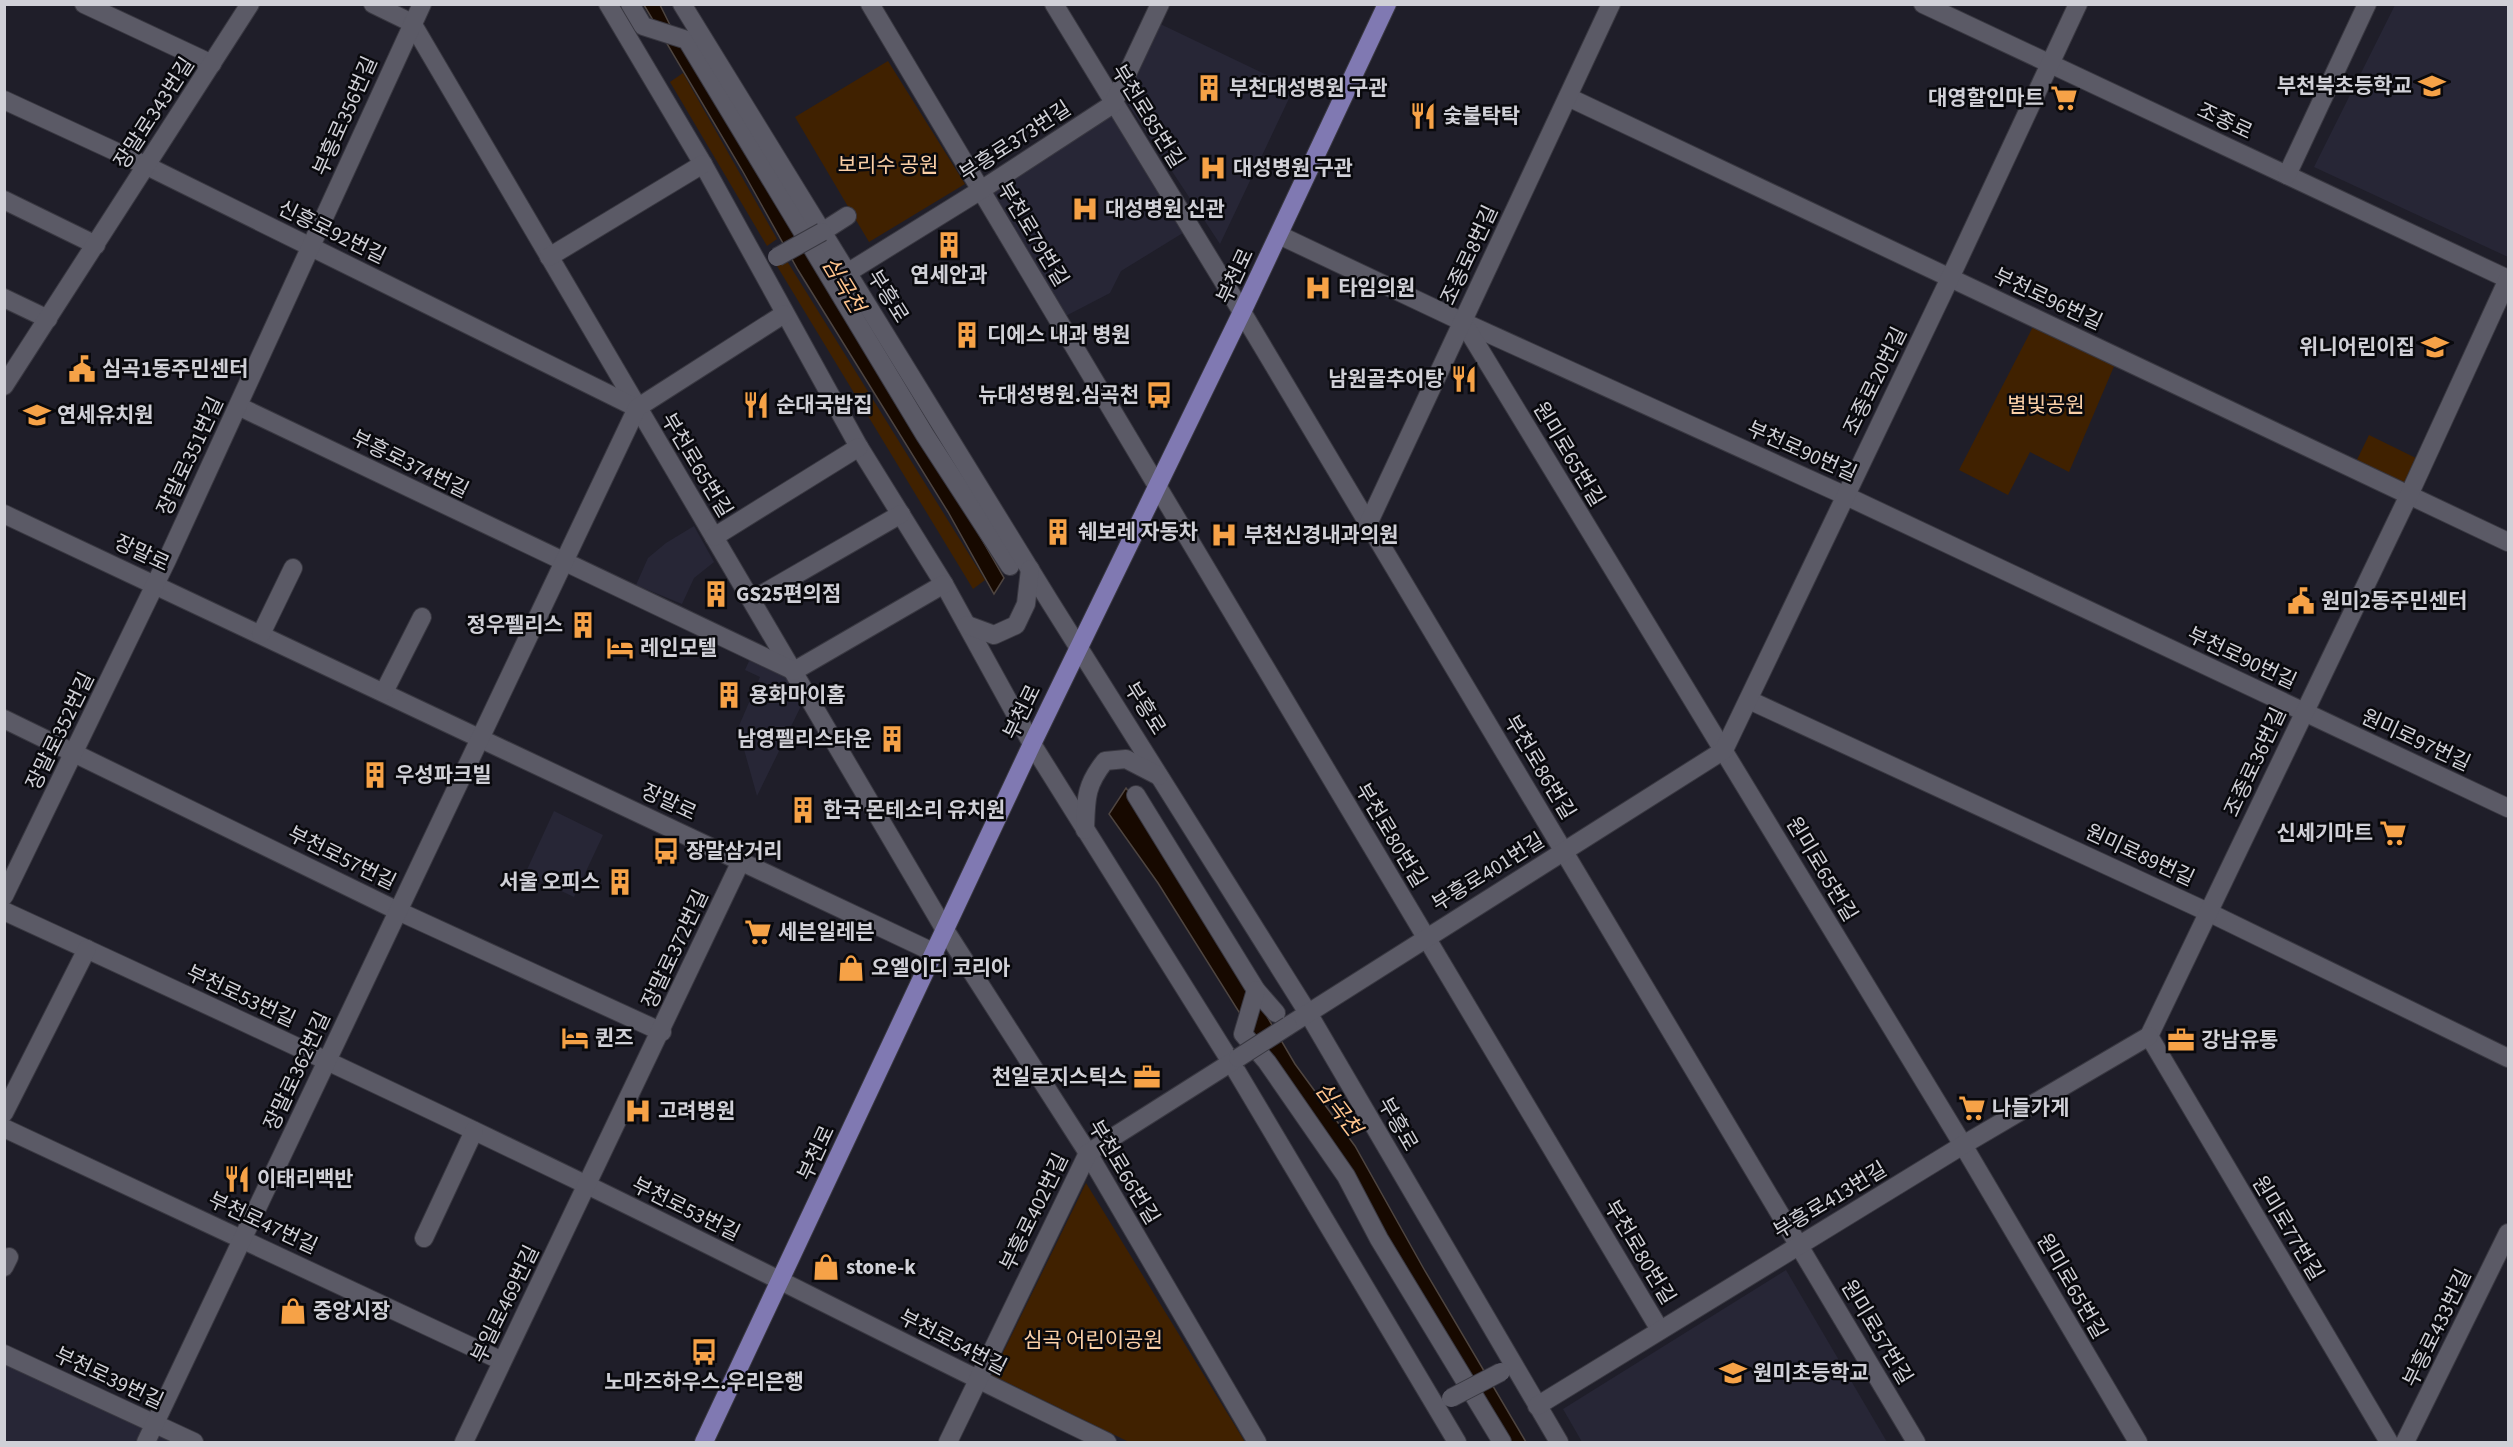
<svg xmlns="http://www.w3.org/2000/svg" width="2513" height="1447" viewBox="0 0 2513 1447" font-family="'Source Sans 3','Noto Sans KR',sans-serif">
	<style>
		.built { fill: #272636 }
		.green { fill: #402100 }
		.water { fill: #170900; stroke: #4e4540; stroke-width: 1.5 }
		.lines { fill: none; stroke-linecap: round; stroke-linejoin: round }
		.minor-casing { stroke: #393841; stroke-width: 20 }
		.major-casing { stroke: #393841; stroke-width: 20 }
		.minor { stroke: #5b5a66; stroke-width: 18 }
		.major { stroke: #8079b2; stroke-width: 18 }
		.minor-bridge-casing { stroke: #393841; stroke-width: 20; stroke-linecap: butt }
		.minor-bridge { stroke: #5b5a66; stroke-width: 18 }
		.labels { text-anchor: middle; dominant-baseline: central; stroke-width: 5; stroke-linejoin: round; paint-order: stroke }
		.poi-label { font-size: 21px; font-weight: bold; fill: #d0d0d7; stroke: #09090d; text-anchor: start }
		.street-label { font-size: 21px; fill: #d0d0d7; stroke: #09090d }
		.park-label { font-size: 21px; fill: #fcd0a7; stroke: #09090d }
		.water-label { font-size: 22px; font-style: italic; fill: #ffc48d; stroke: #09090d }
	</style>
	<rect width="100%" height="100%" fill="#1f1e29"/>
	<g class="built">
		<path d="M2395 5H2508V257L2314 167Z"/>
		<path d="M1152 20 1294 88 1220 244 1119 91Z"/>
		<path d="M1113 104 1191 228 1121 271 1110 293 1058 320 981 190Z"/>
		<path d="M694 526 714 562 694 578 682 604 636 585 648 558 666 543Z"/>
		<path d="M750 659 785 676 802 704 757 796 738 728 760 677 745 670Z"/>
		<path d="M554 811 603 835 574 897 525 874Z"/>
		<path d="M1786 1270 1887 1442H1582L1563 1409Z"/>
		<path d="M5 1354 189 1442H5Z"/>
	</g>
	<g class="green">
		<path d="M888 61 965 184 869 242 795 117Z"/>
		<path d="M683 73 777 239 767 246 670 82Z"/>
		<path d="M787 261 985 580 973 589 777 266Z"/>
		<path d="M2037 319 2118 357 2069 472 2030 452 2008 495 1959 470Z"/>
		<path d="M2369 435 2424 462 2409 495 2353 468Z"/>
		<path d="M1086 1183 1245 1442H1129L992 1375Z"/>
	</g>
	<g class="water">
		<path d="M644 5H660L672 29 973 524 1004 578 994 594 948 512 798 270 742 170Z"/>
		<path d="M1126 788 1169 850 1295 1064 1355 1146 1425 1271 1526 1442H1509L1158 883 1109 814Z"/>
	</g>
	<g class="lines">
		<defs>
			<g id="minor">
				<path d="M84 4 212 64"/>
				<path d="M373 4 412 23"/>
				<path d="M608 4 703 164 859 447 944 584 1032 744 1231 1062 1457 1442"/>
				<path d="M630 4 643 26 687 40 925 435 1010 566"/>
				<path d="M682 4 1050 602 1308 1013 1559 1442"/>
				<path d="M870 4 1660 1330"/>
				<path d="M1054 4 1242 312 1916 1442"/>
				<path d="M1923 4 2508 279"/>
				<path d="M412 23 945 930 1088 1153 1257 1442"/>
				<path d="M1568 97 2508 542"/>
				<path d="M4 100 147 166 637 408"/>
				<path d="M2287 175 2367 4"/>
				<path d="M4 200 96 245"/>
				<path d="M822 232 847 216"/>
				<path d="M1279 235 1463 322 1844 495 2508 808"/>
				<path d="M549 257 703 164"/>
				<path d="M847 273 981 190 1113 104 1160 4"/>
				<path d="M4 298 48 319"/>
				<path d="M1463 322 1963 1145 2138 1442"/>
				<path d="M4 386 250 4"/>
				<path d="M238 406 794 671 944 584"/>
				<path d="M4 514 935 953"/>
				<path d="M1368 524 1611 4"/>
				<path d="M714 537 859 447"/>
				<path d="M752 600 901 514"/>
				<path d="M967 625 994 635 1016 625 1026 604 1030 569"/>
				<path d="M261 634 293 568"/>
				<path d="M384 692 422 617"/>
				<path d="M1749 700 2210 913 2508 1058"/>
				<path d="M4 719 398 911 662 1032"/>
				<path d="M1136 795 1256 990 1276 1013"/>
				<path d="M1085 830C1086 799 1085 786 1105 761L1126 759 1159 776"/>
				<path d="M4 896 167 560 422 4"/>
				<path d="M4 911C200 1001 395 1092 589 1186 762 1270 933 1359 1107 1442"/>
				<path d="M1256 990 1243 1034 1267 1062 1346 1176 1379 1239 1502 1442"/>
				<path d="M1288 1026 1724 750 1950 278 2078 4"/>
				<path d="M2149 1036 2409 495 2508 279"/>
				<path d="M2149 1036 2389 1442"/>
				<path d="M4 1113 87 949"/>
				<path d="M4 1128 502 1361"/>
				<path d="M424 1238 474 1131"/>
				<path d="M4 1267 9 1257"/>
				<path d="M4 1354 194 1442"/>
				<path d="M1537 1406 1963 1145 2149 1036"/>
				<path d="M146 1442 637 408 784 314"/>
				<path d="M464 1442 741 861"/>
				<path d="M948 1442 1088 1153 1238 1058"/>
				<path d="M2405 1442 2508 1233"/>
			</g>
			<path id="major" d="M704 1442 1032 744 1242 312 1387 4"/>
		</defs>
		<use href="#minor" class="minor-casing"/>
		<use href="#major" class="major-casing"/>
		<use href="#minor" class="minor"/>
		<use href="#major" class="major"/>
		<defs>
			<g id="minor-bridge">
				<path d="M777 257 822 232"/>
				<path d="M1238 1058 1288 1026"/>
				<path d="M1451 1398 1501 1372"/>
			</g>
		</defs>
		<use href="#minor-bridge" class="minor-bridge-casing"/>
		<use href="#minor-bridge" class="minor-bridge"/>
	</g>
	<defs>
		<symbol id="school-bare" viewBox="-9 -9 18 18"><path d="M0-5L7-2L0 1L-7-2ZM-4 1L0 2.5L4 1V4Q0 6-4 4Z" fill="#f6a247" stroke="#09090d" stroke-width="2.5" paint-order="stroke"/></symbol>
		<symbol id="building-bare" viewBox="-9 -9 18 18"><path d="M-4-6H4V6H1V3H-1V6H-4ZM-2.5-4.3h1.7v1.8h-1.7ZM.8-4.3h1.7v1.8H.8ZM-2.5-1h1.7V.8h-1.7ZM.8-1h1.7V.8H.8Z" fill="#f6a247" stroke="#09090d" stroke-width="2.5" paint-order="stroke"/></symbol>
		<symbol id="supermarket-bare" viewBox="-9 -9 18 18"><path d="M-6-5.5h2.5l.6 2H6L4.5 2H-2.5L-4.4-4H-6ZM-1.5 3.2a1.3 1.3 0 1 0 .1 0ZM3 3.2a1.3 1.3 0 1 0 .1 0Z" fill="#f6a247" stroke="#09090d" stroke-width="2.5" paint-order="stroke"/></symbol>
		<symbol id="restaurant-bare" viewBox="-9 -9 18 18"><path d="M-5-6h1v4h1v-4h1v4h1v-4h1v5L-1.5 .5V6h-2V.5L-5-1ZM5-6V6H3V1.5H1.5Q1.5-4 5-6Z" fill="#f6a247" stroke="#09090d" stroke-width="2.5" paint-order="stroke"/></symbol>
		<symbol id="hospital-bare" viewBox="-9 -9 18 18"><path d="M-5-5h3v3.5h4V-5h3V5h-3V1.5h-4V5h-3Z" fill="#f6a247" stroke="#09090d" stroke-width="2.5" paint-order="stroke"/></symbol>
		<symbol id="civic-bare" viewBox="-9 -9 18 18"><path d="M-.6-6.5H3V-4.5H.6V-3L4-1V1h2V6H-6V1h2V-1L-.6-3ZM-1.2 2.5V6h2.4V2.5Z" fill="#f6a247" stroke="#09090d" stroke-width="2.5" paint-order="stroke"/></symbol>
		<symbol id="bus-bare" viewBox="-9 -9 18 18"><path d="M-5-6H5V4H4V6H2V4H-2V6H-4V4H-5ZM-3.5-4V0h7V-4ZM-3.5 1.2v1.5H-2V1.2ZM2 1.2v1.5H3.5V1.2Z" fill="#f6a247" stroke="#09090d" stroke-width="2.5" paint-order="stroke"/></symbol>
		<symbol id="hotel-bare" viewBox="-9 -9 18 18"><path d="M-6-4.5h1.5V1H6V5H4.5V3h-9V5H-6ZM-4 0a1.8 1.8 0 1 1 3.6 0ZM.5 0V-2.5h3Q6-2.5 6 0Z" fill="#f6a247" stroke="#09090d" stroke-width="2.5" paint-order="stroke"/></symbol>
		<symbol id="shop-bare" viewBox="-9 -9 18 18"><path d="M-5-2.5h2.3a2.7 3.5 0 0 1 5.4 0H5L5.5 6h-11ZM-1.5-2.5h3a1.5 2.3 0 0 0-3 0Z" fill="#f6a247" stroke="#09090d" stroke-width="2.5" paint-order="stroke"/></symbol>
		<symbol id="office-bare" viewBox="-9 -9 18 18"><path d="M-6-3h4V-5.5h4V-3h4V5H-6ZM-1-4.5V-3h2v-1.5ZM-6 0V1H6V0Z" fill="#f6a247" stroke="#09090d" stroke-width="2.5" paint-order="stroke"/></symbol>
	</defs>
	<g fill-rule="evenodd">
		<use href="#school-bare" x="2413" y="67" width="38" height="38"/>
		<use href="#building-bare" x="1190" y="69" width="38" height="38"/>
		<use href="#supermarket-bare" x="2045" y="79" width="38" height="38"/>
		<use href="#restaurant-bare" x="1404" y="97" width="38" height="38"/>
		<use href="#hospital-bare" x="1194" y="149" width="38" height="38"/>
		<use href="#hospital-bare" x="1066" y="190" width="38" height="38"/>
		<use href="#building-bare" x="930" y="226" width="38" height="38"/>
		<use href="#hospital-bare" x="1299" y="269" width="38" height="38"/>
		<use href="#building-bare" x="948" y="316" width="38" height="38"/>
		<use href="#school-bare" x="2416" y="328" width="38" height="38"/>
		<use href="#civic-bare" x="63" y="350" width="38" height="38"/>
		<use href="#restaurant-bare" x="1445" y="360" width="38" height="38"/>
		<use href="#bus-bare" x="1140" y="376" width="38" height="38"/>
		<use href="#restaurant-bare" x="737" y="386" width="38" height="38"/>
		<use href="#school-bare" x="18" y="396" width="38" height="38"/>
		<use href="#building-bare" x="1039" y="513" width="38" height="38"/>
		<use href="#hospital-bare" x="1205" y="516" width="38" height="38"/>
		<use href="#building-bare" x="697" y="575" width="38" height="38"/>
		<use href="#civic-bare" x="2282" y="582" width="38" height="38"/>
		<use href="#building-bare" x="564" y="606" width="38" height="38"/>
		<use href="#hotel-bare" x="601" y="629" width="38" height="38"/>
		<use href="#building-bare" x="710" y="676" width="38" height="38"/>
		<use href="#building-bare" x="873" y="720" width="38" height="38"/>
		<use href="#building-bare" x="356" y="756" width="38" height="38"/>
		<use href="#building-bare" x="784" y="791" width="38" height="38"/>
		<use href="#supermarket-bare" x="2374" y="814" width="38" height="38"/>
		<use href="#bus-bare" x="647" y="832" width="38" height="38"/>
		<use href="#building-bare" x="601" y="863" width="38" height="38"/>
		<use href="#supermarket-bare" x="739" y="913" width="38" height="38"/>
		<use href="#shop-bare" x="832" y="949" width="38" height="38"/>
		<use href="#hotel-bare" x="556" y="1019" width="38" height="38"/>
		<use href="#office-bare" x="2162" y="1021" width="38" height="38"/>
		<use href="#office-bare" x="1128" y="1058" width="38" height="38"/>
		<use href="#supermarket-bare" x="1953" y="1089" width="38" height="38"/>
		<use href="#hospital-bare" x="619" y="1092" width="38" height="38"/>
		<use href="#restaurant-bare" x="218" y="1160" width="38" height="38"/>
		<use href="#shop-bare" x="807" y="1248" width="38" height="38"/>
		<use href="#shop-bare" x="274" y="1292" width="38" height="38"/>
		<use href="#bus-bare" x="685" y="1333" width="38" height="38"/>
		<use href="#school-bare" x="1714" y="1354" width="38" height="38"/>
	</g>
	<g class="labels">
		<g class="poi-label">
			<text x="2412" y="86" text-anchor="end">부천북초등학교</text>
			<text x="1229" y="88">부천대성병원 구관</text>
			<text x="2044" y="98" text-anchor="end">대영할인마트</text>
			<text x="1443" y="116">숯불탁탁</text>
			<text x="1233" y="168">대성병원 구관</text>
			<text x="1105" y="209">대성병원 신관</text>
			<text x="949" y="275" text-anchor="middle">연세안과</text>
			<text x="1338" y="288">타임의원</text>
			<text x="987" y="335">디에스 내과 병원</text>
			<text x="2415" y="347" text-anchor="end">위니어린이집</text>
			<text x="102" y="369">심곡1동주민센터</text>
			<text x="1444" y="379" text-anchor="end">남원골추어탕</text>
			<text x="1139" y="395" text-anchor="end">뉴대성병원.심곡천</text>
			<text x="776" y="405">순대국밥집</text>
			<text x="57" y="415">연세유치원</text>
			<text x="1078" y="532">쉐보레 자동차</text>
			<text x="1244" y="535">부천신경내과의원</text>
			<text x="736" y="594">GS25편의점</text>
			<text x="2321" y="601">원미2동주민센터</text>
			<text x="563" y="625" text-anchor="end">정우펠리스</text>
			<text x="640" y="648">레인모텔</text>
			<text x="749" y="695">용화마이홈</text>
			<text x="872" y="739" text-anchor="end">남영펠리스타운</text>
			<text x="395" y="775">우성파크빌</text>
			<text x="823" y="810">한국 몬테소리 유치원</text>
			<text x="2373" y="833" text-anchor="end">신세기마트</text>
			<text x="686" y="851">장말삼거리</text>
			<text x="600" y="882" text-anchor="end">서울 오피스</text>
			<text x="778" y="932">세븐일레븐</text>
			<text x="871" y="968">오엘이디 코리아</text>
			<text x="595" y="1038">퀸즈</text>
			<text x="2201" y="1040">강남유통</text>
			<text x="1127" y="1077" text-anchor="end">천일로지스틱스</text>
			<text x="1992" y="1108">나들가게</text>
			<text x="658" y="1111">고려병원</text>
			<text x="257" y="1179">이태리백반</text>
			<text x="846" y="1267">stone-k</text>
			<text x="313" y="1311">중앙시장</text>
			<text x="1753" y="1373">원미초등학교</text>
			<text x="704" y="1382" text-anchor="middle">노마즈하우스.우리은행</text>
		</g>
		<g class="street-label">
			<text transform="translate(154 113) rotate(-57)">장말로343번길</text>
			<text transform="translate(345 116) rotate(-66)">부흥로356번길</text>
			<text transform="translate(1148 116) rotate(58)">부천로85번길</text>
			<text transform="translate(2225 121) rotate(25)">조종로</text>
			<text transform="translate(1015 141) rotate(-33)">부흥로373번길</text>
			<text transform="translate(332 232) rotate(26)">신흥로92번길</text>
			<text transform="translate(1033 234) rotate(59)">부천로79번길</text>
			<text transform="translate(1469 255) rotate(-65)">조종로8번길</text>
			<text transform="translate(1235 276) rotate(-65)">부천로</text>
			<text transform="translate(888 296) rotate(58)">부흥로</text>
			<text transform="translate(2048 299) rotate(25)">부천로96번길</text>
			<text transform="translate(1875 381) rotate(-64)">조종로20번길</text>
			<text transform="translate(1802 451) rotate(24)">부천로90번길</text>
			<text transform="translate(1569 454) rotate(59)">원미로65번길</text>
			<text transform="translate(190 456) rotate(-65)">장말로351번길</text>
			<text transform="translate(410 464) rotate(26)">부흥로374번길</text>
			<text transform="translate(697 465) rotate(59)">부천로65번길</text>
			<text transform="translate(142 553) rotate(25)">장말로</text>
			<text transform="translate(2242 658) rotate(25)">부천로90번길</text>
			<text transform="translate(1145 708) rotate(58)">부흥로</text>
			<text transform="translate(1022 712) rotate(-64)">부천로</text>
			<text transform="translate(60 731) rotate(-64)">장말로352번길</text>
			<text transform="translate(2416 740) rotate(25)">원미로97번길</text>
			<text transform="translate(2255 762) rotate(-65)">조종로36번길</text>
			<text transform="translate(1540 767) rotate(59)">부천로86번길</text>
			<text transform="translate(669 802) rotate(25)">장말로</text>
			<text transform="translate(1391 835) rotate(59)">부천로80번길</text>
			<text transform="translate(2140 855) rotate(25)">원미로89번길</text>
			<text transform="translate(342 858) rotate(26)">부천로57번길</text>
			<text transform="translate(1822 869) rotate(59)">원미로65번길</text>
			<text transform="translate(1488 872) rotate(-32)">부흥로401번길</text>
			<text transform="translate(675 949) rotate(-65)">장말로372번길</text>
			<text transform="translate(241 996) rotate(25)">부천로53번길</text>
			<text transform="translate(297 1071) rotate(-65)">장말로362번길</text>
			<text transform="translate(1398 1124) rotate(60)">부흥로</text>
			<text transform="translate(816 1153) rotate(-65)">부천로</text>
			<text transform="translate(1124 1172) rotate(59)">부천로66번길</text>
			<text transform="translate(1830 1200) rotate(-31)">부흥로413번길</text>
			<text transform="translate(686 1209) rotate(26)">부천로53번길</text>
			<text transform="translate(1034 1212) rotate(-64)">부흥로402번길</text>
			<text transform="translate(263 1223) rotate(25)">부천로47번길</text>
			<text transform="translate(2288 1228) rotate(59)">원미로77번길</text>
			<text transform="translate(1640 1252) rotate(59)">부천로80번길</text>
			<text transform="translate(2072 1286) rotate(60)">원미로65번길</text>
			<text transform="translate(505 1304) rotate(-64)">부일로469번길</text>
			<text transform="translate(2437 1328) rotate(-64)">부흥로433번길</text>
			<text transform="translate(1877 1332) rotate(59)">원미로57번길</text>
			<text transform="translate(953 1342) rotate(27)">부천로54번길</text>
			<text transform="translate(109 1378) rotate(25)">부천로39번길</text>
		</g>
		<g class="park-label">
			<text x="888" y="165">보리수 공원</text>
			<text x="2046" y="405">별빛공원</text>
			<text x="1093" y="1340">심곡 어린이공원</text>
		</g>
		<g class="water-label">
			<text transform="translate(843 285) rotate(59)">심곡천</text>
			<text transform="translate(1338 1109) rotate(53)">심곡천</text>
		</g>
	</g>
	<rect width="2513" height="1447" fill="none" stroke="#d0d0d7" stroke-width="12"/>
</svg>
